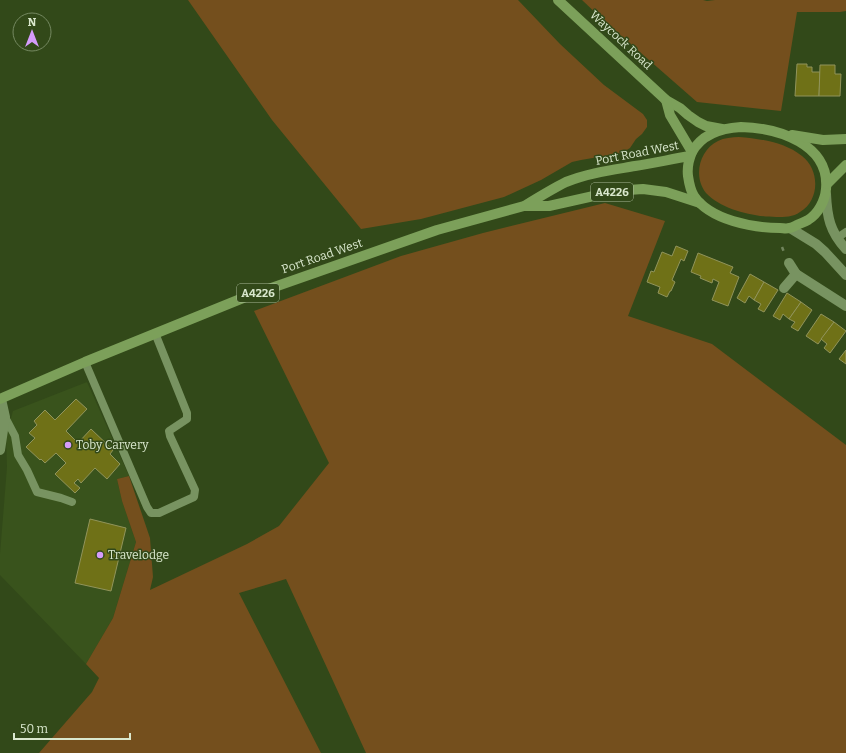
<svg xmlns="http://www.w3.org/2000/svg" width="846" height="753" viewBox="0 0 846 753" font-family="Bitter,serif">
	<style>
		.built { fill: #39531c }
		.green { fill: #744f1d }
		.building { fill: #6f7117; stroke: #91945b }
		.lines { fill: none; stroke-linecap: round; stroke-linejoin: round }
		.path { stroke: #71855d; stroke-width: 2.5; stroke-dasharray: 4 2; stroke-linecap: butt }
		.lane { stroke: #789361; stroke-width: 8 }
		.street { stroke: #789361; stroke-width: 10 }
		.secondary { stroke: #789361; stroke-width: 10 }
		.primary { stroke: #7ca05a; stroke-width: 10 }
		.poi-dot { fill: #d59cfb; stroke: #324919; stroke-width: 1.5 }
		.labels { text-anchor: middle; dominant-baseline: central; stroke-width: 3; stroke-linejoin: round; paint-order: stroke }
		.shield { fill: #324919; stroke: #a8b898; stroke-width: 1 }
		.shield-label { font-size: 11px; font-weight: bold; fill: #dae8ce }
		.street-label { font-size: 12px; fill: #dae8ce; stroke: #324919 }
		.poi-label { font-size: 12px; fill: #dae8ce; stroke: #324919; text-anchor: start }
	</style>
	<rect width="100%" height="100%" fill="#324919"/>
	<path class="built" d="M87 382 129 476 117 479 122 501 136 542 113 618 86 664 0 575V554L7 467 6 436 13 411Z"/>
	<g class="green">
		<path d="M188 0H518L560 44 604 85 643 114 647 120V127L642 134 636 139 630 148 622 153 581 160 572 162 541 180 504 197 421 219 361 229 272 120Z"/>
		<path d="M582 0H703L707 1 715 0H846V11L840 12H797L781 111 697 102 601 18Z"/>
		<path d="M739 137C761 139 784 142 802 156 820 170 820 200 800 212 793 217 785 217 776 217 755 217 722 210 706 193 693 177 699 150 718 141 724 138 732 137 739 137Z"/>
		<path d="M605 203 665 221 628 316 712 344 846 445V753H366L334 683 286 579 239 593 321 753H39L92 692 99 678 86 664 113 618 136 542 122 501 117 479 129 476 150 538 153 577 150 590 247 544 279 526 329 463 254 311 401 256 483 233Z"/>
	</g>
	<g class="building">
		<path d="M797 64H807V67H812V72H820L819 96H795Z"/>
		<path d="M820 65H835V74H841L840 96H819Z"/>
		<path d="M676 246 688 251 684 261 681 259 672 280 675 282 671 291H670L667 297 658 293 660 287 647 282 651 271 654 272 662 252 672 256Z"/>
		<path d="M698 253 733 267 730 273 739 277 728 306 712 300 719 282 713 279 712 283 700 278 701 276 691 272Z"/>
		<path d="M750 274 764 282 754 300 749 296 745 303 737 298Z"/>
		<path d="M764 282 778 290 764 312 758 309 761 304 754 300Z"/>
		<path d="M787 293 801 302 789 319 783 314 780 320 773 316Z"/>
		<path d="M801 302 812 310 798 331 791 327 795 322 789 319Z"/>
		<path d="M821 314 834 322 818 344 806 336Z"/>
		<path d="M834 322 846 331 830 353 824 348 827 344 821 339Z"/>
		<path d="M846 350V364L839 359Z"/>
		<path d="M76 399 87 409 66 431 78 443 91 429 113 450 110 454 120 464 107 479 95 468 81 483 78 479 74 483 80 488 75 493 55 474 66 463 56 453 45 463 41 459 40 460 26 447 35 438 29 433 37 425 34 421 45 410 55 420Z"/>
		<path d="M90 519 126 528 111 591 75 583Z"/>
	</g>
	<g class="lines">
		<path class="path" d="M782 247 784 252"/>
		<g class="lane">
			<path d="M837 238 846 232"/>
			<path d="M85 362 147 507 151 513H159L194 497 195 490 170 436 169 431 187 419V413L155 333"/>
			<path d="M5 417 15 436 18 455 27 470 37 492 61 498 72 502"/>
		</g>
		<g class="street">
			<path d="M796 274 846 306"/>
			<path d="M784 288 796 274 789 263"/>
			<path d="M0 450 5 417 1 399"/>
		</g>
		<g class="secondary">
			<path d="M826 194C827 217 830 232 846 249"/>
			<path d="M790 228 816 244 825 252 846 275"/>
		</g>
		<g class="primary">
			<path d="M558 0 666 100 680 108 688 115 698 122 706 126 722 129"/>
			<path d="M666 100 670 115 692 152"/>
			<path d="M741 127C778 128 830 144 826 189 825 201 818 214 808 220 805 222 801 223 797 225 795 226 792 228 789 228 786 229 783 228 780 228 753 228 710 220 694 196 690 190 689 183 688 176 687 168 689 159 692 152 702 134 722 128 741 127Z"/>
			<path d="M792 135 823 140 846 139"/>
			<path d="M827 184 846 165"/>
			<path d="M526 205C539 197 552 189 566 182 588 173 612 170 635 166 654 163 672 159 690 156"/>
			<path d="M0 399 85 362 243 298 437 230 524 206H549L616 191 628 190 643 189 666 192 700 203"/>
		</g>
	</g>
	<g class="poi-dot">
		<circle cx="68" cy="445" r="4"/>
		<circle cx="100" cy="555" r="4"/>
	</g>
	<g class="labels">
		<g class="shield">
			<rect x="591" y="183" width="42" height="18" rx="3"/>
			<rect x="237" y="284" width="42" height="18" rx="3"/>
		</g>
		<g class="shield-label">
			<text x="612" y="192">A4226</text>
			<text x="258" y="293">A4226</text>
		</g>
		<g class="street-label">
			<text transform="translate(621 40) rotate(43)">Waycock Road</text>
			<text transform="translate(637 153) rotate(-11)">Port Road West</text>
			<text transform="translate(322 256) rotate(-19)">Port Road West</text>
		</g>
		<g class="poi-label">
			<text x="76" y="445">Toby Carvery</text>
			<text x="108" y="555">Travelodge</text>
		</g>
	</g>
	<g transform="translate(32 32)"><circle r="19" fill="#324919" stroke="#758961"/>
	<path d="M0-3L7 15L0 10L-7 15Z" fill="#d59cfb"/>
	<text y="-6" font-size="11" font-weight="bold" text-anchor="middle" fill="#dae8ce">N</text>
	</g>
	<path d="M14 733v6h116v-6" fill="none" stroke="#dae8ce" stroke-width="2"/>
	<text x="20" y="733" font-size="12" fill="#dae8ce" stroke="#324919" stroke-width="3" paint-order="stroke">50 m</text>
</svg>
